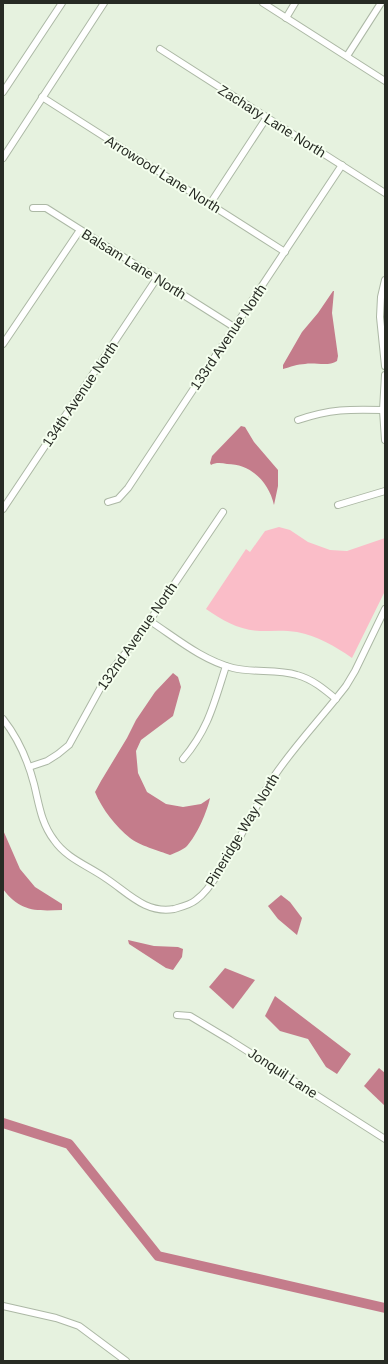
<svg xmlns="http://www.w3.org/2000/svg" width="388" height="1364" viewBox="0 0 388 1364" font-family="Arial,sans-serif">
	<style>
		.green { fill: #fabdc8 }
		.water { fill: #c47c8b }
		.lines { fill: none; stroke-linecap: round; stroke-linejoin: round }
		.river { stroke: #c47c8b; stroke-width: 10 }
		.minor-casing { stroke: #acb8a5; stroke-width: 8 }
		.minor { stroke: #fff; stroke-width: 6 }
		.labels { text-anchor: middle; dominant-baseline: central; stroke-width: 4; stroke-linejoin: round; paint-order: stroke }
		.street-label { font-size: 14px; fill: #272b24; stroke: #f5ffef }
	</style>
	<rect width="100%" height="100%" fill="#e6f2df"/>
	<path class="green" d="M279 527 290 530 308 542 330 550 347 551 385 538V591L352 658C335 646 317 636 297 632 285 630 272 631 260 631 239 630 223 621 206 609L246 549 250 552 265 531Z"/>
	<g class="water">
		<path d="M333 291H334L332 313 338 356 337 361C328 367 315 362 305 364 298 364 290 367 283 369V365L302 332 318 313Z"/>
		<path d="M241 426 245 427 254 442 278 470V486L274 505C269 482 251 464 227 464 222 463 216 462 211 465L210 463 212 456Z"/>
		<path d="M173 673 178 677 181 687 173 716 141 740 136 751 138 773 147 792 166 804 183 807 201 804 210 798C207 812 197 835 187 846 183 850 175 853 170 855 160 851 138 845 130 838 116 827 102 809 95 792L101 781 127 738 136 720 155 692Z"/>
		<path d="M3 830 20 869 35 887 62 904V910C36 911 20 912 3 889Z"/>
		<path d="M281 895 290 902 302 918 297 935 278 919 268 906Z"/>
		<path d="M128 940 154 946 178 947 183 949 182 957 173 970 166 968 129 944Z"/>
		<path d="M225 968 255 980 233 1009 209 987Z"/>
		<path d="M275 996 351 1054 337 1074 326 1067 308 1039 280 1031 265 1016Z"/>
		<path d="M379 1068 385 1073V1106L364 1086Z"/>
	</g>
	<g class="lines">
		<path class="river" d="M3 1123 69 1144 158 1256 385 1308"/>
		<defs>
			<g id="minor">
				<path d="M263 3 385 81"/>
				<path d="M286 18 295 3"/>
				<path d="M160 49 385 193"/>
				<path d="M347 56 381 3"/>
				<path d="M3 92 62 3"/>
				<path d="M42 97 285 252"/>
				<path d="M3 158 104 3"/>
				<path d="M210 204 267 117"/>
				<path d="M33 208H46L234 327"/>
				<path d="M385 280 381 297 380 317 385 366"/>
				<path d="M3 344 80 230"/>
				<path d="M385 375 383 410 385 440"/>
				<path d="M298 420C330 409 350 409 383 410"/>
				<path d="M108 502 118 499 128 488 342 165"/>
				<path d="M338 505 385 491"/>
				<path d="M3 509 157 278"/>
				<path d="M150 621C176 638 202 660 233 668 254 673 277 669 297 675 312 679 324 689 336 699"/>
				<path d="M3 719C18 738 28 761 34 784 39 804 41 823 54 840 67 859 89 866 107 879 128 893 146 914 174 909 181 907 190 905 196 900 206 893 213 882 219 872 240 841 254 807 275 775 296 744 323 716 346 686L355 671 385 609"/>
				<path d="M183 759C209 728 214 703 226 666"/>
				<path d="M29 767 47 761 58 754 69 745 107 676 140 635 223 512"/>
				<path d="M177 1015 190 1016 230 1040 385 1139"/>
				<path d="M3 1306 56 1318 79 1326 126 1361"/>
			</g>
		</defs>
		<use href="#minor" class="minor-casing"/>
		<use href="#minor" class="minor"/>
	</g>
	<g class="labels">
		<g class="street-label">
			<text transform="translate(272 121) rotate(32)">Zachary Lane North</text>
			<text transform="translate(163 174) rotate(32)">Arrowood Lane North</text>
			<text transform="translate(134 264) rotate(32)">Balsam Lane North</text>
			<text transform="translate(228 337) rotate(-56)">133rd Avenue North</text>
			<text transform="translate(80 394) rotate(-56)">134th Avenue North</text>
			<text transform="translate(137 636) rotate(-55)">132nd Avenue North</text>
			<text transform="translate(242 830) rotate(-59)">Pineridge Way North</text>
			<text transform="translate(283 1073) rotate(33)">Jonquil Lane</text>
		</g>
	</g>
	<rect width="388" height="1364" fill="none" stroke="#272b24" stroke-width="8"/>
</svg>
